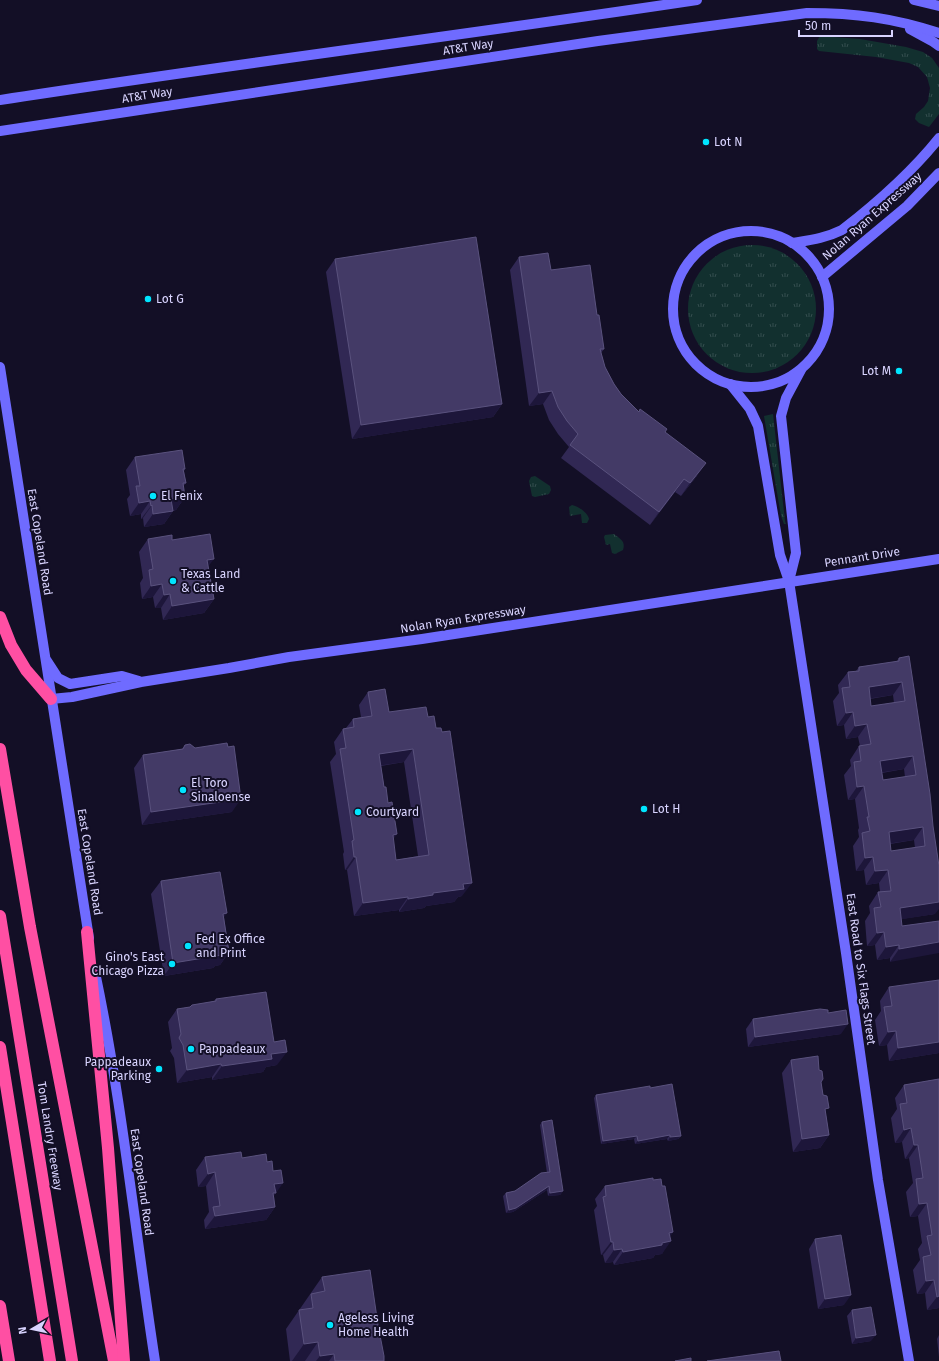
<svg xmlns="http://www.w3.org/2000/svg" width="939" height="1361" viewBox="0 0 939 1361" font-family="'Fira Sans',sans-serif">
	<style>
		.grass { fill: url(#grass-tufts) }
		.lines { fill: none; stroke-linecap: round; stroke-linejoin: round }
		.secondary { stroke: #6f6bff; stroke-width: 10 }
		.highway { stroke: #ff4fa3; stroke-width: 12 }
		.wall { fill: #312854; fill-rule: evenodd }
		.shaded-wall { fill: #1d163a }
		.building { fill: #433a66; stroke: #5a527e; fill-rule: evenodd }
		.poi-dot { fill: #00e5ff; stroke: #130f26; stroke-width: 1.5 }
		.labels { text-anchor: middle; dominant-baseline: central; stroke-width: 4; stroke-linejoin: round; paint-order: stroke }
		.street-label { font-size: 12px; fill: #d9d4ff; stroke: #130f26 }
		.poi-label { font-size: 12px; fill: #d9d4ff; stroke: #130f26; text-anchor: start }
	</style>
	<defs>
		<pattern id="grass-tufts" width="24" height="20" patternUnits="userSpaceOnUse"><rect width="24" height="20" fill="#12302f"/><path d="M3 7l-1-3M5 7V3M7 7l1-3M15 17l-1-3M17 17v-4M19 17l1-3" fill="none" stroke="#344d4e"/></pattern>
	</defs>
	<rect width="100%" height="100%" fill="#130f26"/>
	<g class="grass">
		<path d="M820 36 860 39 906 47 923 52 932 58 939 68V114L929 127 919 123 915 119 916 114 924 107 928 101 930 88 927 77 918 67 909 63 876 57 819 51 817 49V41Z"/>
		<circle cx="752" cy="309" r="64"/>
		<path d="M773 414 785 521 786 524H784L781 516 764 416Z"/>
		<path d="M535 476 550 486 551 490 549 494 535 497 532 496 529 481 531 477Z"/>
		<path d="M572 505C578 506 588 513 589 519L587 523H582L581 514 570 516 569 507Z"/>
		<path d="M614 534C620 539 626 541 623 550L615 554 612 553 610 544 606 545 604 537 605 535Z"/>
	</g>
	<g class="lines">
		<g class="secondary">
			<path d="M914 0 939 6"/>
			<path d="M910 29 932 41 939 46"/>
			<path d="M0 100C232 64 465 35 697 0"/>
			<path d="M0 131 598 41 807 13C856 13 893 18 939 33"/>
			<circle cx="751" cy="309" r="78"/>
			<path d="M792 243C810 240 826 238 842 230 878 202 911 173 939 138"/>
			<path d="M822 277 907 206 939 173"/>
			<path d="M0 367 89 938"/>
			<path d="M730 384 750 409 758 426 780 555 789 581 846 953 878 1180 909 1361"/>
			<path d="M789 581 796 553 781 416 786 398 801 370"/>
			<path d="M47 661 58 678 70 684 122 676 139 681"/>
			<path d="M51 699 72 697 141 682 229 668 289 657 422 639 939 559"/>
			<path d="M95 972C122 1100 135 1231 155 1361"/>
		</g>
		<g class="highway">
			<path d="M0 617 11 645 26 670 51 699"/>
			<path d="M0 749 30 927 114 1361"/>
			<path d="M0 916 72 1361"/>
			<path d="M87 932 108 1148 124 1361"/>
			<path d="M0 1047 50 1361"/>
			<path d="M0 1306 9 1361"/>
		</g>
	</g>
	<g class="wall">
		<path d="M519 257 551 270 597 315 604 349 601 353 605 367 614 384 621 394 639 412 665 432 697 476 681 496 675 492 650 525 561 458 569 447 558 434 549 420 543 404 529 406 510 270Z"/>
		<path d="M335 259 502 404 493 417 352 439 326 272Z"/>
		<path d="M135 457 185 469 184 471 186 483 183 486 185 497 176 510 173 511 164 524 144 527 143 518 141 519V514L130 516 127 499 130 495 126 470Z"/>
		<path d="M148 539 172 540 208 567 214 599 204 613 163 620 161 608H155L153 597 142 599 140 583 143 578 139 552Z"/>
		<path d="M909 656 935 914 901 919 902 926 939 921 890 962V958L877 960 875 945 867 946 865 921 870 913 869 906 878 892H880L879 883 866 885 864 870 856 871 853 846 859 837 858 830 859 828 855 799 848 800 844 775 851 766 850 760 859 746H860L858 737 846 739 844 725 837 726 833 701 839 693 838 685 848 672 856 671 859 667 896 662 899 658ZM893 695 894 703 871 706 870 699ZM904 769 905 777 883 780 882 773ZM914 840 915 848 891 851 890 844Z"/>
		<path d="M368 692 389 712 428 717 462 896 458 897 454 902 426 906 424 908 399 912V910L354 916 347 870H345L343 854 344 852 330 762 336 754 334 742 343 729 346 728 353 719 361 717 359 705ZM404 762 418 856 396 860 381 766Z"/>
		<path d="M185 745 195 748 232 812 142 825 134 768 143 755 182 749Z"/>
		<path d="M161 881 224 917 229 952 220 965 215 966 213 968 164 976 151 894Z"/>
		<path d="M889 987 939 1053 889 1061 887 1045 879 1046 875 1020 881 1011 880 1001Z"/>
		<path d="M216 999 277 1065 266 1067 263 1072 212 1080V1077L177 1083 174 1058 170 1051 172 1048 168 1022 177 1009 190 1007 214 1001Z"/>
		<path d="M828 1013 841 1034 748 1047 746 1029 753 1019Z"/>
		<path d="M791 1060 821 1082 829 1135 820 1148 793 1152 782 1073Z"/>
		<path d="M939 1079V1308L927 1310 925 1293 917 1294 913 1270 920 1260 918 1249 922 1243 918 1216 910 1217 906 1192 913 1183 909 1158 905 1159 902 1142 895 1143 891 1118 897 1109 895 1098 904 1085Z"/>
		<path d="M650 1088 681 1136 678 1139 668 1141 667 1139 635 1144 634 1139 601 1144 594 1098 596 1095Z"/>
		<path d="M542 1122 563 1191 560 1195 548 1196 547 1190 513 1212 506 1213 503 1196 506 1193 515 1191 547 1173 540 1125Z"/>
		<path d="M205 1157 242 1158 274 1196 275 1207 266 1220 205 1229 204 1220 209 1212 206 1186 198 1187 196 1170Z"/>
		<path d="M653 1180 662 1186 673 1232 670 1236 662 1254 655 1255 653 1258 614 1265 613 1262 605 1263 603 1255H601L594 1210 597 1206 595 1199 605 1186Z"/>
		<path d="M815 1239 844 1305 818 1309 809 1249Z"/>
		<path d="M322 1277 378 1325 384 1361H290L286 1329Z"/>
		<path d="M852 1310 871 1341 852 1344 847 1316Z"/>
		<path d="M939 1335V1357L937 1339Z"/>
	</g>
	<g class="shaded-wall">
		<path d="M552 391 543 404 529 406 539 393Z"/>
		<path d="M502 404 493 417 352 439 361 425Z"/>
		<path d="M706 463 697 476 681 496 690 483Z"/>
		<path d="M684 479 675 492 650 525 659 512Z"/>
		<path d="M185 497 176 510 162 512 171 499Z"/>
		<path d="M150 501 141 514 130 516 139 503Z"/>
		<path d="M152 505 143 518 141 519 151 506Z"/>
		<path d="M173 511 164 524 144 527 153 514Z"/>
		<path d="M214 559 204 572 207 560Z"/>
		<path d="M162 584 153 597 142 599 151 586Z"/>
		<path d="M170 594 161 608H155L164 595Z"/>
		<path d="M214 599 204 613 163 620 172 606Z"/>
		<path d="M902 682 893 695 859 700 869 687Z"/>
		<path d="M853 712 844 725 837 726 846 713Z"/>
		<path d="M867 724 858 737 846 739 855 726Z"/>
		<path d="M413 749 404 762 370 767 379 754Z"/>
		<path d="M913 756 904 769 871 774 880 761Z"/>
		<path d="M864 786 855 799 848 800 857 787Z"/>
		<path d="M241 799 232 812 142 825 151 812Z"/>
		<path d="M923 827 914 840 879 845 889 832Z"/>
		<path d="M397 834 388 847 393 835Z"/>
		<path d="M354 857H356L347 870H345Z"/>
		<path d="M873 857 864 870 856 871 865 858Z"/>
		<path d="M888 870 879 883 866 885 875 871Z"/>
		<path d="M472 883 462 896 458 897 454 902 426 906 424 908 399 912 408 899 433 893 463 884Z"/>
		<path d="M408 897 399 910 354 916 363 903Z"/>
		<path d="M939 902V909L935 914 891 921 900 908Z"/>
		<path d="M227 913 218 926 223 914Z"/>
		<path d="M884 932 875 945 867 946 877 933Z"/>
		<path d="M939 942V953L890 962 899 949Z"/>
		<path d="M899 945 890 958 877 960 886 947Z"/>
		<path d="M229 952 220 965 215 966 213 968 164 976 173 963Z"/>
		<path d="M848 1024 841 1034 748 1047 755 1037Z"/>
		<path d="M896 1031 887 1045 879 1046 888 1032Z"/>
		<path d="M939 1042V1053L889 1061 898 1048Z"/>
		<path d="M287 1052 277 1065 266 1067 263 1072 212 1080 222 1066 271 1054Z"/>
		<path d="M221 1064 212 1077 177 1083 187 1070Z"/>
		<path d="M911 1128 902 1142 895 1143 904 1130Z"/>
		<path d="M670 1135 667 1139 635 1144 638 1141Z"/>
		<path d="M829 1135 820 1148 793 1152 802 1139Z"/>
		<path d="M637 1136 634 1139 601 1144 603 1141Z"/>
		<path d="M681 1136 678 1139 668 1141 670 1137Z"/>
		<path d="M914 1145H918L909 1158 905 1159Z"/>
		<path d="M215 1172 206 1186 198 1187 208 1174Z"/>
		<path d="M283 1183 274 1196 271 1197 274 1184Z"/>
		<path d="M549 1186 547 1190 513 1212 506 1213 509 1210Z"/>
		<path d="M563 1191 560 1195 548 1196 550 1193Z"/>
		<path d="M927 1203 918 1216 910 1217 919 1204Z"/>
		<path d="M275 1207 266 1220 205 1229 215 1216Z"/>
		<path d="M673 1232 666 1242 671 1241 662 1254 655 1255 653 1258 614 1265 623 1252 669 1233Z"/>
		<path d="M611 1242H613L603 1255H601Z"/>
		<path d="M622 1249 613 1262 605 1263 614 1250Z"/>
		<path d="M934 1280 925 1293 917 1294 926 1281Z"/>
		<path d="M851 1295 844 1305 818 1309 825 1299Z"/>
		<path d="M939 1296V1308L927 1310 937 1297Z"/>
		<path d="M876 1335 871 1341 852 1344 856 1338Z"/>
		<path d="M318 1342 305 1361H292L304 1344Z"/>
		<path d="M334 1354 329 1361H316L320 1356Z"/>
	</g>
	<g class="building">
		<path d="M476 237 502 404 361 425 335 259Z"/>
		<path d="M548 253 551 270 590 265 597 315H599L604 349H600L605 367 614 384 621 394 639 412 640 409 667 429 665 432 706 463 690 483 684 479 659 512 570 445 578 434 567 421 558 407 552 391 539 393 519 257Z"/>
		<path d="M182 450 185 469H183L186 483H183L185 497 171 499 173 511 153 514 152 505 151 506 150 501 139 503 136 486H140L135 457Z"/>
		<path d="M210 534 214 559 207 560 214 599 172 606 170 594 164 595 162 584 151 586 149 570 153 569 148 539 172 535V540Z"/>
		<path d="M909 656 930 794 933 826 939 866V902L900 908 902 926 939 921V942L899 949V945L886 947 884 932 877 933 874 908 881 907 878 892 891 891 888 870 875 871 873 857 865 858 862 833 870 831 867 817H869L864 786 857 787 854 762 861 761 859 746 871 744 867 724 855 726 853 712 846 713 842 688 850 687 848 672 859 671V667L899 661V658ZM902 682 905 701 871 706 869 687ZM913 756 916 775 883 780 880 761ZM923 827 925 846 891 851 889 832Z"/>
		<path d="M385 689 389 712 426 707 428 717 434 716 436 728H441L442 732 450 731 472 883 463 884 464 889 433 893V895L408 899V897L363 903 356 857H354L352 841 354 840 340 749 346 748 343 729 354 727 353 719 372 716 368 692ZM413 749 429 855 396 860 393 835 397 834 392 802 388 803 386 787H384L379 754Z"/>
		<path d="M227 743 228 747 234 746 241 799 151 812 143 755 183 749 185 745 190 744 195 748Z"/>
		<path d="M220 872 227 913 223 914 229 952 222 953V955L173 963 161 881Z"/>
		<path d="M939 980V1042L898 1048 896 1031 888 1032 884 1007 892 1006 889 987Z"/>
		<path d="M266 992 274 1042 285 1040 287 1052 271 1054 272 1059 222 1066 221 1064 187 1070 183 1045 179 1038 181 1034 177 1009 190 1007 192 1005 216 1001V999Z"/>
		<path d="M820 1009 828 1010V1013L846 1010 848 1024 755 1037 753 1019Z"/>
		<path d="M818 1056 819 1070 822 1071 823 1079 821 1082 823 1095 827 1096 829 1108 825 1109 829 1135 802 1139 791 1060Z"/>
		<path d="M939 1079V1296L937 1297 934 1280 926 1281 923 1257 931 1255 927 1236 932 1235 927 1203 919 1204 916 1179 923 1178 918 1145H914L911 1128 904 1130 900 1104 907 1103 904 1085Z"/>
		<path d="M672 1084 681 1136 670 1137V1135L638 1141 637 1136 603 1141 596 1095 650 1086V1088Z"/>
		<path d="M552 1120 563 1191 550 1193 549 1186 516 1208 509 1210 506 1193 515 1191 541 1173 550 1172 542 1122Z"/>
		<path d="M241 1152 242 1158 266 1154 267 1162 272 1161 273 1171 281 1170 283 1183 274 1184 276 1193H273L275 1207 215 1216 213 1207 220 1206 215 1172 208 1174 205 1157Z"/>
		<path d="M653 1178V1180L661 1179 662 1186H665L673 1232 669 1233 671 1241 662 1243V1245L623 1252 622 1249 614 1250 613 1242H611L603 1197 606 1196 605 1186Z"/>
		<path d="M841 1235 851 1295 825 1299 815 1239Z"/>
		<path d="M370 1270 378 1325 384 1356V1361H335L334 1354 320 1356 318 1342 304 1344 299 1310 313 1308 311 1294 325 1291 322 1277Z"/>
		<path d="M871 1307 876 1335 856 1338 852 1310Z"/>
		<path d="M779 1351 781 1361H707Z"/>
		<path d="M691 1358V1361H675Z"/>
	</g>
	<g class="poi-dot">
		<circle cx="706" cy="142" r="4"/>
		<circle cx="148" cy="299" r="4"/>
		<circle cx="899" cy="371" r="4"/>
		<circle cx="153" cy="496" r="4"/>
		<circle cx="173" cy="581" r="4"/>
		<circle cx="183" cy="790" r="4"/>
		<circle cx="644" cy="809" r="4"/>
		<circle cx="358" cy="812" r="4"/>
		<circle cx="188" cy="946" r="4"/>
		<circle cx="172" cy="964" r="4"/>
		<circle cx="191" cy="1049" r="4"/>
		<circle cx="159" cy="1069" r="4"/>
		<circle cx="330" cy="1325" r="4"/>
	</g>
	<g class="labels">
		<g class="street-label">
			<text transform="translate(468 47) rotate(-9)">AT&amp;T Way</text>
			<text transform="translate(147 95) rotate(-9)">AT&amp;T Way</text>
			<text transform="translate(872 216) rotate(-41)">Nolan Ryan Expressway</text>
			<text transform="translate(40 542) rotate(81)">East Copeland Road</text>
			<text transform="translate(862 557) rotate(-9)">Pennant Drive</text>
			<text transform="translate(463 619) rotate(-9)">Nolan Ryan Expressway</text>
			<text transform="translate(90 862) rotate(81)">East Copeland Road</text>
			<text transform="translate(861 969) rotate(82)">East Road to Six Flags Street</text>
			<text transform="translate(50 1136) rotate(81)">Tom Landry Freeway</text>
			<text transform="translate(142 1182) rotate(82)">East Copeland Road</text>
		</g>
		<g class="poi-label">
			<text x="714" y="142">Lot N</text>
			<text x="156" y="299">Lot G</text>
			<text x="891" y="371" text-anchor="end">Lot M</text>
			<text x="161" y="496">El Fenix</text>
			<text x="181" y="574">Texas Land<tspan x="181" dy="14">&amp; Cattle</tspan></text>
			<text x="191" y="783">El Toro<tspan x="191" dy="14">Sinaloense</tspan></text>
			<text x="652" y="809">Lot H</text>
			<text x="366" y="812">Courtyard</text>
			<text x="196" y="939">Fed Ex Office<tspan x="196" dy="14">and Print</tspan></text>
			<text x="164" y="957" text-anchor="end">Gino's East<tspan x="164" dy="14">Chicago Pizza</tspan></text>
			<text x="199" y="1049">Pappadeaux</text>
			<text x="151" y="1062" text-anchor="end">Pappadeaux<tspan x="151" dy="14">Parking</tspan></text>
			<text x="338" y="1318">Ageless Living<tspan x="338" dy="14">Home Health</tspan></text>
		</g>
	</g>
	<g transform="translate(32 1329) rotate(261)" stroke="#130f26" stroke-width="3" paint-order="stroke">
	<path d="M0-3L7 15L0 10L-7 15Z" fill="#d9d4ff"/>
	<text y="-6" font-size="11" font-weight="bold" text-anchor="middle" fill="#d9d4ff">N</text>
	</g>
	<path d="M799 30v6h93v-6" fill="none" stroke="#d9d4ff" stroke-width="2"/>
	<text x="805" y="30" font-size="12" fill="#d9d4ff" stroke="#130f26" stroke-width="3" paint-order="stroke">50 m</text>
</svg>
